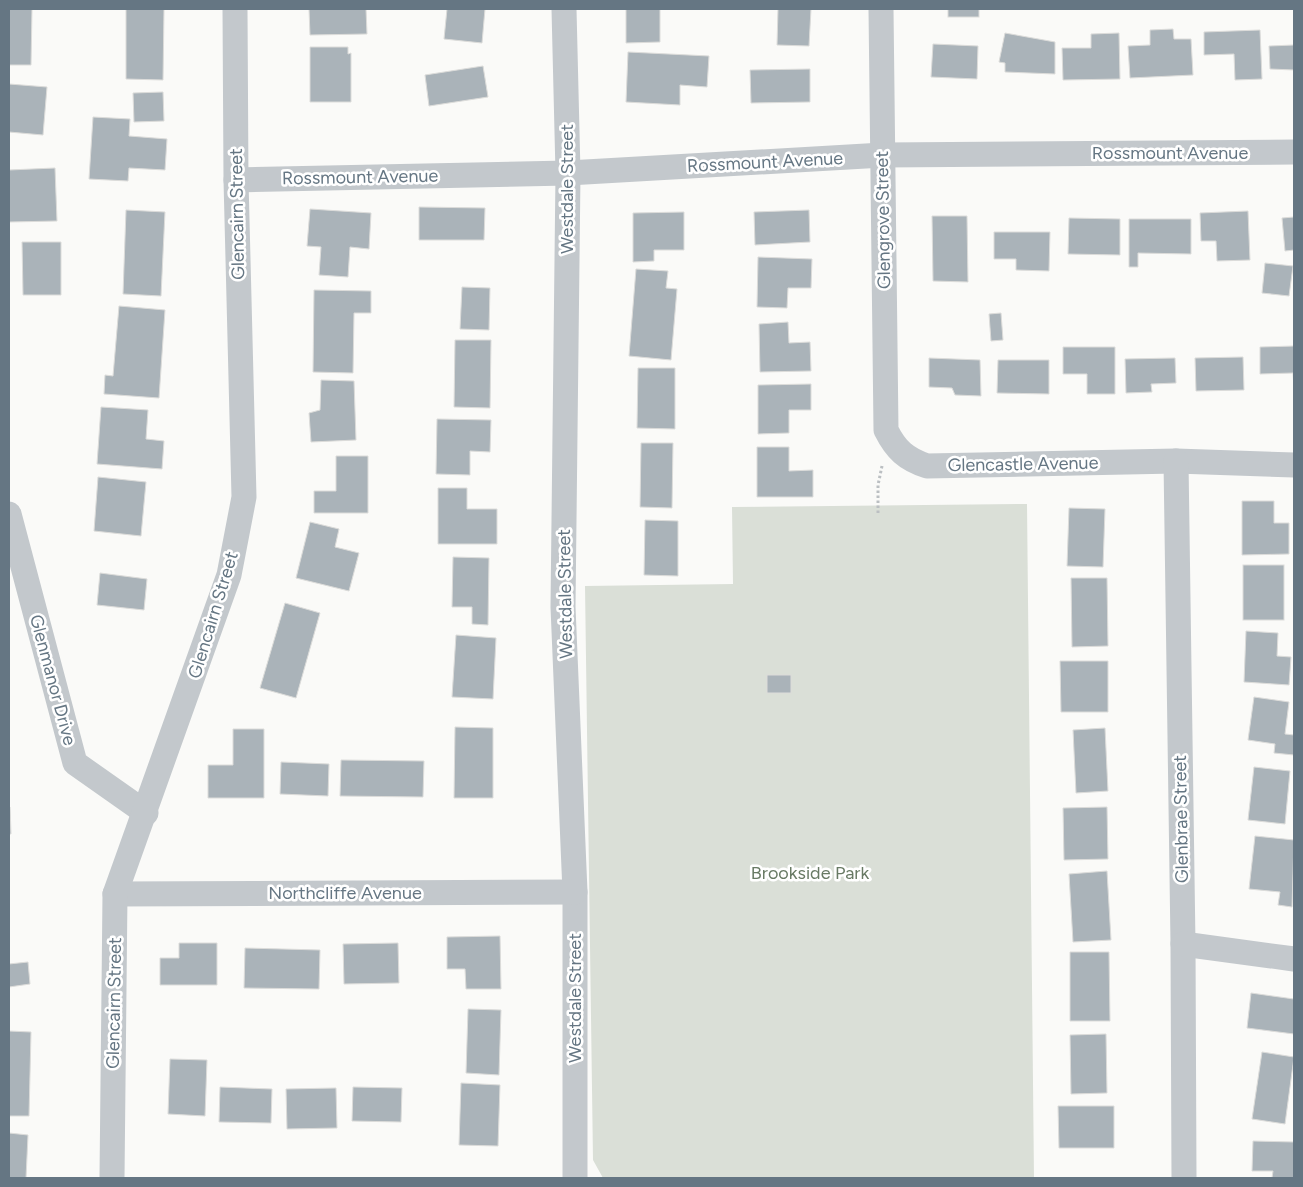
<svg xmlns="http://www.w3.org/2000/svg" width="1303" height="1187" viewBox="0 0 1303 1187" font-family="Figtree,sans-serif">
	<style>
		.green { fill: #dadfd7 }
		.building { fill: #aab3b9; stroke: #dcdcda }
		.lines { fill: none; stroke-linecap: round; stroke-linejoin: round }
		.path { stroke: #bbbfc2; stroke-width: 3; stroke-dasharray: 2.5 2.5; stroke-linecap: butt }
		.minor { stroke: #c3c8cc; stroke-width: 25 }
		.labels { text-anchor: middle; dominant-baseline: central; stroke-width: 5; stroke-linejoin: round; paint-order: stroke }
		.street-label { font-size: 18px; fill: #657683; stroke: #fff }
		.park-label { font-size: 18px; fill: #687a64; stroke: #fff }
	</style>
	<rect width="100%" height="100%" fill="#fafaf8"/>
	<path class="green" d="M1027 504 1034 1178H603L593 1160 585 586 733 584 732 507Z"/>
	<g class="building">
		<path d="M9 9H32L31 65H9Z"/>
		<path d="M126 9H164L163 80 126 79Z"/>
		<path d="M309 9H366L367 34 310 35Z"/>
		<path d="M447 9H485L482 43 444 39Z"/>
		<path d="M626 9H660V42L626 43Z"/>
		<path d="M778 9H811L809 46 777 45Z"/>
		<rect x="948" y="9" width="31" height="8"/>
		<path d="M1173 29 1174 39H1191L1193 75 1130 78 1128 46 1150 45V30Z"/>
		<path d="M1260 30 1262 79 1235 80 1234 54 1204 55V32Z"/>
		<path d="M1005 33 1055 42V74L1005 72V63L999 62Z"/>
		<path d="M1119 33 1120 79 1063 80 1062 48H1091V34Z"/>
		<path d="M933 44 978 46 977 79 931 77Z"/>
		<path d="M1294 45V70L1270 69 1269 46Z"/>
		<path d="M310 47H348V54L351 53V102H310Z"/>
		<path d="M628 52 709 56 707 87 680 85V105L626 102Z"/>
		<path d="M483 66 488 97 429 106 425 75Z"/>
		<path d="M810 69V102L751 103 750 70Z"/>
		<path d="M9 84 47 87 43 135 9 132Z"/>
		<path d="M163 92 164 121 134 122 133 93Z"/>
		<path d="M93 117 130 119 129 136 167 139 165 170 129 168 128 181 89 179Z"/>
		<path d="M55 168 57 221 9 222V170Z"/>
		<path d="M419 207 485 208 484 240H419Z"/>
		<path d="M310 209 371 213 369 249 350 247 348 277 319 275 321 247 307 246Z"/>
		<path d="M126 210 165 212 161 296 123 294Z"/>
		<path d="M809 210 810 242 755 245 754 212Z"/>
		<path d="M1248 211 1250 260 1217 261 1216 241H1201L1200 213Z"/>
		<path d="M684 212V250H654V261L633 262V213Z"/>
		<path d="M932 216H967L968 282 933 281Z"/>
		<path d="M1294 217V250L1285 251 1282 218Z"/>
		<path d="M1069 218 1120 219V255L1068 254Z"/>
		<path d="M1129 219H1191V254L1138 253V267H1129Z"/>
		<path d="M994 232H1050L1049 271 1016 270V259H994Z"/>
		<path d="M22 242H61V295H23Z"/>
		<path d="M758 257 812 259 811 288H788L787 308 757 307Z"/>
		<path d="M1265 263 1293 266 1289 296 1262 293Z"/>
		<path d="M636 269 668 271 666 288 677 289 671 360 629 356Z"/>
		<path d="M462 287 490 288 489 330 460 329Z"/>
		<path d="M314 290 371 291V313H354L353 373 313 372Z"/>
		<path d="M119 306 165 310 159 398 104 394 105 375 113 376Z"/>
		<path d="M1001 313 1003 340 991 341 989 314Z"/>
		<path d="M788 322 789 343 810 342 811 371 760 372 759 324Z"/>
		<path d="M455 340H491L490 408 454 407Z"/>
		<path d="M1294 346V388L1293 373 1260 374V347Z"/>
		<path d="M1063 347H1115V394H1087V374H1063Z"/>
		<path d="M1243 357 1244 390 1196 391 1195 358Z"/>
		<path d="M929 358 980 360 981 396 955 395 952 388 929 387Z"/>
		<path d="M1175 358 1176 383 1151 384 1152 392 1126 393 1125 359Z"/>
		<path d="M998 360H1049V394L997 393Z"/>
		<path d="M638 368H675V429L637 428Z"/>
		<path d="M321 380 354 381 356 440 311 442 309 413 320 410Z"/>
		<path d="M811 384V410H789V433L758 434V385Z"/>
		<path d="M101 407 148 410 146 439 164 441 162 469 97 464Z"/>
		<path d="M437 419 491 420 490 452 470 451V475L436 474Z"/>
		<path d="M641 443H673L672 508 640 507Z"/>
		<path d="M757 447H789V471L813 470V497H757Z"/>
		<path d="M336 456H368V513H314V491H336Z"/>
		<path d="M98 477 146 482 141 536 94 531Z"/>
		<path d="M438 488H467V509H497V544H438Z"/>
		<path d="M1242 501H1274V523H1289V554L1242 555Z"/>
		<path d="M1069 508 1105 509 1103 567 1067 566Z"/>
		<path d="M645 520 678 521V576L644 575Z"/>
		<path d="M310 522 339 529 335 547 359 553 349 591 296 578Z"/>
		<path d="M453 557 489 558 488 625 472 624V607H452Z"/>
		<rect x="1243" y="565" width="41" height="55"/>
		<path d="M100 573 147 579 144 610 97 605Z"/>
		<path d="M1071 578H1107L1108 646 1072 647Z"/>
		<path d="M285 603 320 613 296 698 260 688Z"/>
		<path d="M1246 631 1278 633 1277 656 1291 657 1289 685 1244 682Z"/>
		<path d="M456 635 496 638 493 699 452 697Z"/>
		<path d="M1060 661H1108V712H1061Z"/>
		<rect x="767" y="675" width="24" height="18"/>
		<path d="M1254 697 1289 702 1285 734 1294 735V755L1274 753 1275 744 1248 740Z"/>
		<path d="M455 727 493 728V798H454Z"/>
		<path d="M1105 728 1108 791 1076 793 1073 730Z"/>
		<path d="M233 729H264V798H208V765H233Z"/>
		<path d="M341 760 424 761 423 797 340 796Z"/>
		<path d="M281 762 329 764 328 796 280 794Z"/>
		<path d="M1254 767 1290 771 1285 824 1248 820Z"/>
		<path d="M9 807H10L11 834H9Z"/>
		<path d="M1107 807 1108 859 1064 860 1063 808Z"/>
		<path d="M1255 836 1294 840 1292 907 1278 905 1280 892 1249 889Z"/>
		<path d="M1107 871 1111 940 1073 942 1069 874Z"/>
		<path d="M500 936 501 989H466L465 969H447V937Z"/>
		<path d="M179 943H217V985H160V958H179Z"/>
		<path d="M398 943 399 983 344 984 343 944Z"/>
		<path d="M245 948 320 950 319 989 244 988Z"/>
		<path d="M1070 952H1109L1110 1021H1070Z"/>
		<path d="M28 962 30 984 9 987V964Z"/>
		<path d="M1251 993 1294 999V1034L1247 1028Z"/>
		<path d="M468 1009 501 1010 499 1075 466 1073Z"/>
		<path d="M9 1031 31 1032 29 1116H9Z"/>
		<path d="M1106 1034 1107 1093 1071 1094 1070 1035Z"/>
		<path d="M1262 1052 1294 1057 1285 1124 1252 1119Z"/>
		<path d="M170 1059 207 1060 205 1116 168 1114Z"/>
		<path d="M461 1083 500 1085 498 1146 459 1145Z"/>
		<path d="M220 1087 272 1089 271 1123 219 1122Z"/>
		<path d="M353 1087 402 1088 401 1122 352 1121Z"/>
		<path d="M336 1088 337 1128 287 1129 286 1089Z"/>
		<path d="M1058 1106H1114V1148H1059Z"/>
		<path d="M9 1133 28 1135 26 1178H9Z"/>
		<path d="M1253 1141 1294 1142V1178H1272L1273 1171H1252Z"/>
	</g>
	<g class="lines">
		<path class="path" d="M878 513V485L882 466"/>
		<g class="minor">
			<path d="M564 9 568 173 563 607 575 892V1178"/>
			<path d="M881 9 886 430C896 450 906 459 927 466L1176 461 1294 465"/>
			<path d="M236 180 568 173 883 155 1294 152"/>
			<path d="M1176 461 1183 944 1184 1178"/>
			<path d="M9 514 75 763 146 813"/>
			<path d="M115 894 575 892"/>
			<path d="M1183 944 1294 959"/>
			<path d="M112 1178 115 894 229 575 244 497 236 180 235 9"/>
		</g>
	</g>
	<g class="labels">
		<g class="street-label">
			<text x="1170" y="153">Rossmount Avenue</text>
			<text transform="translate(765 162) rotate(-3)">Rossmount Avenue</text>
			<text transform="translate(360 177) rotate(-1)">Rossmount Avenue</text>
			<text transform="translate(567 189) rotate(-90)">Westdale Street</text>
			<text transform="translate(237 214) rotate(-91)">Glencairn Street</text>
			<text transform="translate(883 220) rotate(-91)">Glengrove Street</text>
			<text transform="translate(1023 464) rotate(-1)">Glencastle Avenue</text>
			<text transform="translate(565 594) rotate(-91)">Westdale Street</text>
			<text transform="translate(213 615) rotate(-73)">Glencairn Street</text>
			<text transform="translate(53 680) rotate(75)">Glenmanor Drive</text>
			<text transform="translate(1181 819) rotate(-91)">Glenbrae Street</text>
			<text x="345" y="893">Northcliffe Avenue</text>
			<text transform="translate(575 998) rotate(-90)">Westdale Street</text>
			<text transform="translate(114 1003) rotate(-89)">Glencairn Street</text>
		</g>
		<g class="park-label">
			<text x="810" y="873">Brookside Park</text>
		</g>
	</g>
	<rect width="1303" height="1187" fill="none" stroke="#657683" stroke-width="20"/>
</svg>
